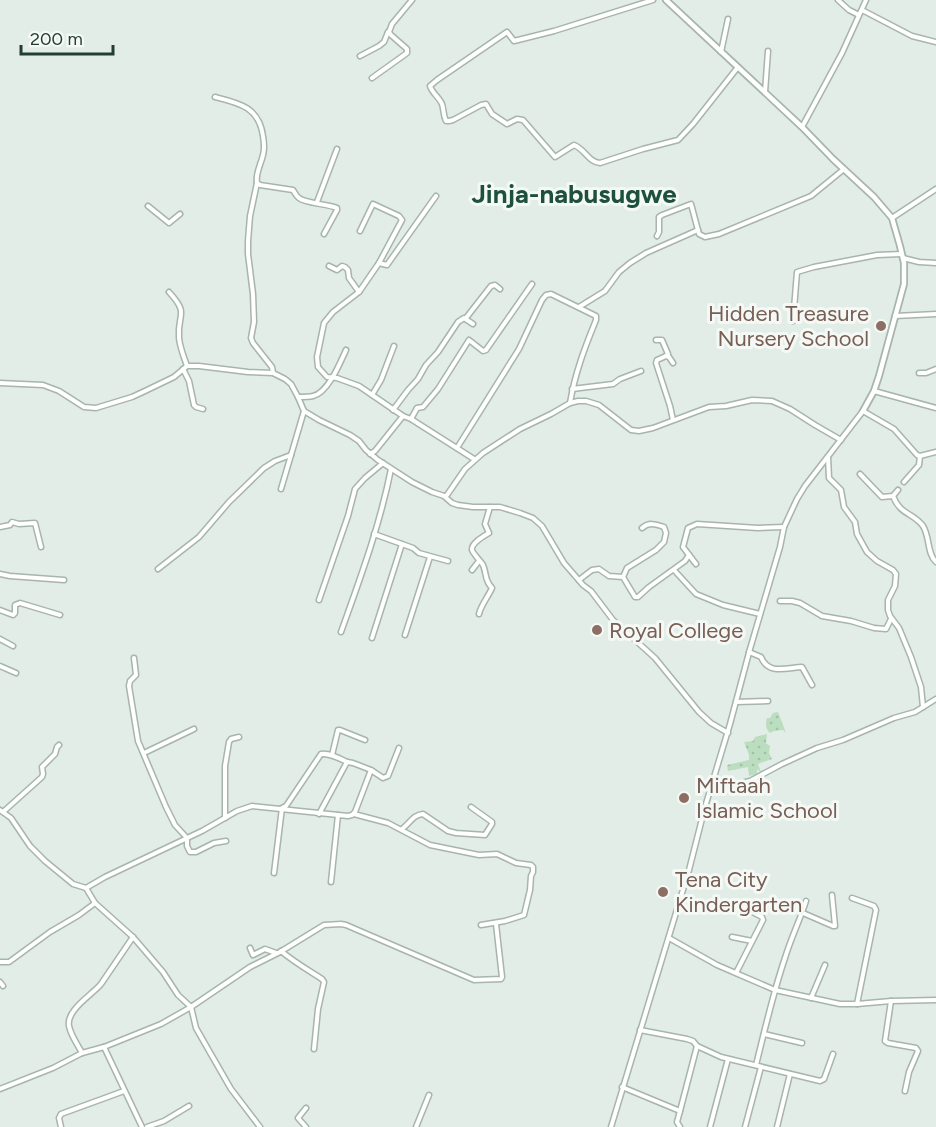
<svg xmlns="http://www.w3.org/2000/svg" width="936" height="1127" viewBox="0 0 936 1127" font-family="Figtree,sans-serif">
	<style>
		.grass { fill: url(#grass-dots) }
		.lines { fill: none; stroke-linecap: round; stroke-linejoin: round }
		.minor-casing { stroke: #a6b5ad; stroke-width: 7 }
		.tertiary-casing { stroke: #a6b5ad; stroke-width: 8 }
		.minor { stroke: #fff; stroke-width: 4 }
		.tertiary { stroke: #fff; stroke-width: 4.5 }
		.education-dot { fill: #8d6e63; stroke: #f4f9f6; stroke-width: 2 }
		.labels { text-anchor: middle; dominant-baseline: central; stroke-width: 6; stroke-linejoin: round; paint-order: stroke }
		.education-label { font-size: 22px; fill: #785e54; stroke: #f4f9f6; text-anchor: start }
		.quarter-label { font-size: 26px; font-weight: bold; fill: #1e513d; stroke: #f4f9f6 }
	</style>
	<defs>
		<pattern id="grass-dots" width="8" height="8" patternUnits="userSpaceOnUse" patternTransform="scale(1.5)"><rect width="8" height="8" fill="#bcdec0"/><path d="M2 2h.1M6 6h.1" fill="none" stroke="#a1c0a5" stroke-width="1.8" stroke-linecap="round"/></pattern>
	</defs>
	<rect width="100%" height="100%" fill="#e3ede7"/>
	<g class="grass">
		<path d="M778 712 786 733 783 730 774 731 770 733C766 730 765 724 767 718H770L773 713Z"/>
		<path d="M767 734 766 743 770 746 769 753 772 759 758 764 761 772 758 769 757 771V774L749 776 748 767 728 771 727 765 749 760V755L744 742 753 741 755 737Z"/>
	</g>
	<g class="lines">
		<defs>
			<g id="minor">
				<path d="M653 0 554 31 514 41 507 32 437 80 430 86C432 93 439 97 442 104 444 110 443 115 446 121H449L453 120 481 105 486 104 492 114 507 124 517 119 523 120 555 157 574 145C585 149 588 162 600 163L643 149 678 140 693 124 738 67"/>
				<path d="M838 0 849 10 859 15"/>
				<path d="M862 10 912 36 936 42"/>
				<path d="M721 52 728 19"/>
				<path d="M360 56 379 46 384 42 388 32"/>
				<path d="M372 78 407 53V49L391 35 389 32 392 24 412 0"/>
				<path d="M765 92 768 51"/>
				<path d="M215 97C239 103 259 107 263 136 264 142 265 148 263 155 261 164 255 174 257 183L250 216 248 241V254L253 294 254 322 251 338 253 343 272 367 273 373"/>
				<path d="M802 127 842 53 866 0"/>
				<path d="M257 183 260 185 293 190C295 193 296 196 299 198 304 203 328 204 337 208V210L324 234"/>
				<path d="M436 196 387 265 379 263 359 292 333 312 324 323 317 357 318 367 327 377 337 378 359 386 403 416 411 419 474 459"/>
				<path d="M317 202 337 149"/>
				<path d="M148 206 169 223 180 214"/>
				<path d="M892 218 936 189"/>
				<path d="M360 231 373 204 399 216 402 220 379 263"/>
				<path d="M657 236 659 232V217L662 215 691 204 699 234 705 237 719 234 811 196 844 169"/>
				<path d="M903 258 919 262 936 263"/>
				<path d="M329 266 337 270 342 266 345 267 348 270 349 278 359 292"/>
				<path d="M169 292C190 315 177 313 179 338 180 348 184 357 187 366"/>
				<path d="M579 307 605 291 619 272 630 263 646 253 698 230"/>
				<path d="M895 316 936 314"/>
				<path d="M466 318 491 286 495 285 500 289"/>
				<path d="M793 321 797 272 814 267 877 255 902 254"/>
				<path d="M656 340H662L668 354 666 356"/>
				<path d="M183 369 189 381 194 405 196 407 203 409"/>
				<path d="M919 373H926L936 369"/>
				<path d="M0 383 43 385 59 391 84 407 96 408 132 397 145 391 174 377 187 366H199L248 372 273 373 285 379 291 384 298 397 304 411 319 420 350 435 359 441 366 450 378 460 412 482 432 492 444 496 452 503 458 505 473 507H500L520 513 533 518 542 526 564 563 583 585 591 591 613 620 655 658 699 712 711 723 728 733"/>
				<path d="M572 389 613 384 620 379 641 371"/>
				<path d="M874 391 936 408"/>
				<path d="M372 395 381 380 394 346"/>
				<path d="M298 397C303 397 309 397 313 396 328 393 340 363 346 350"/>
				<path d="M393 410 408 390 418 379 426 365 438 352 458 322 464 318 473 324"/>
				<path d="M411 419 417 408 423 407 438 389 469 340 483 351 486 350 532 284"/>
				<path d="M673 420 670 406 656 363 657 360 666 356 669 357 673 363"/>
				<path d="M457 448 519 349 542 300 546 295 551 294 596 316V320C585 347 575 373 570 403"/>
				<path d="M370 454 375 451 403 416"/>
				<path d="M828 457 829 478 841 490 844 507 855 522 857 534 867 552 877 561 893 570 896 574 895 586 888 600V610L890 616 899 628 911 657 921 687 923 707"/>
				<path d="M860 474 882 497 893 496"/>
				<path d="M904 482 919 465 920 456"/>
				<path d="M281 489 304 411"/>
				<path d="M445 496 447 495 465 469 483 453 520 429 551 414 570 403 578 401H586L599 405 631 430 639 431 653 428 709 407 726 406 752 400 772 401 790 409 815 425 841 440"/>
				<path d="M893 496C900 515 914 513 923 526 930 537 927 554 936 562"/>
				<path d="M893 496 898 490"/>
				<path d="M0 527 10 525 12 522 19 524 35 523 41 547"/>
				<path d="M374 534 413 548 419 553 448 561"/>
				<path d="M696 564 683 547 688 528 697 524 758 528 784 527"/>
				<path d="M158 569 199 537 229 502 264 468 275 461 291 455"/>
				<path d="M472 570 479 561"/>
				<path d="M674 570 696 594 723 605 760 614"/>
				<path d="M0 574 10 576 64 580"/>
				<path d="M623 577 627 568 656 550 664 542 666 533 664 527C655 524 649 522 642 528"/>
				<path d="M579 580 592 570 599 569 609 576 623 577 635 597H638L649 587 685 561 689 555"/>
				<path d="M319 600 348 516 355 489 365 478 383 463"/>
				<path d="M780 601H792L800 603 822 616 851 621 874 628 886 629 891 619"/>
				<path d="M0 610 13 615 15 613V605L20 603 60 615"/>
				<path d="M479 614C481 605 488 597 492 588 484 580 487 574 483 565 481 562 472 552 472 550 471 543 484 536 489 533L485 524 490 507"/>
				<path d="M341 632C360 579 380 525 391 469"/>
				<path d="M405 635 430 557"/>
				<path d="M372 638 402 544"/>
				<path d="M0 639 13 646"/>
				<path d="M749 652 761 657C768 675 786 668 802 667L812 685"/>
				<path d="M134 658 136 675 130 681 129 686 138 741 166 807 175 825 187 838V846L190 852H196L214 843 226 841"/>
				<path d="M0 666 16 673"/>
				<path d="M736 702 768 701"/>
				<path d="M144 753 194 729"/>
				<path d="M332 755 338 730H340L365 740"/>
				<path d="M710 790 750 781 782 764 817 748 843 740 894 718 915 712 936 699"/>
				<path d="M0 810 11 818 30 846 45 861 73 884 86 888 95 903 133 937 163 972 178 995 191 1007 196 1028 208 1049 231 1089 260 1127"/>
				<path d="M3 812 42 777 43 774 42 767 55 754 57 747 59 745"/>
				<path d="M319 814 347 762 353 763 371 770 383 778 388 776 399 748"/>
				<path d="M354 814 388 823 430 845 479 855 497 854 516 863 531 865 533 867V872L531 876 530 890 524 915 505 921 481 925"/>
				<path d="M225 818V766L229 742 231 739 239 737"/>
				<path d="M402 829C410 823 413 815 423 814L448 831 456 833 485 835 492 824V822L471 807"/>
				<path d="M274 873 282 808 286 806 321 754C330 753 339 758 347 762"/>
				<path d="M331 882 338 815"/>
				<path d="M86 888 105 877 202 831 237 811 252 806 348 816 352 815 355 812 371 770"/>
				<path d="M852 898 874 906 876 910 857 1004"/>
				<path d="M803 913 833 926H835L832 895"/>
				<path d="M732 937 752 941"/>
				<path d="M669 938 717 965 775 990 840 1004H857L891 1001 936 1000"/>
				<path d="M250 948 253 955 265 949 276 953"/>
				<path d="M281 951C294 962 308 970 322 979L324 982 318 1009 314 1049"/>
				<path d="M0 962H9L50 932 79 915 95 903"/>
				<path d="M736 973 763 920 762 917 739 905"/>
				<path d="M0 982 3 986"/>
				<path d="M811 998 825 965"/>
				<path d="M891 1001 885 1041 888 1043 916 1048 918 1051 909 1072 905 1091"/>
				<path d="M640 1030 687 1039 693 1041 697 1046 721 1057 820 1081 824 1079 833 1054"/>
				<path d="M764 1034 802 1043"/>
				<path d="M82 1053C78 1045 71 1036 69 1026 66 1010 92 995 101 984L133 937"/>
				<path d="M756 1065C765 1029 773 993 785 958 791 938 800 920 806 901"/>
				<path d="M622 1087 680 1111"/>
				<path d="M0 1089 53 1068 82 1053 104 1047"/>
				<path d="M306 1108 298 1118 306 1127"/>
				<path d="M61 1127 59 1118 61 1114 124 1091"/>
				<path d="M142 1127 104 1047 161 1024 191 1007 250 967 280 952 324 925 341 924 346 925 474 980 501 979 502 977 496 924"/>
				<path d="M147 1127 164 1121 189 1106"/>
				<path d="M416 1127 429 1095"/>
				<path d="M611 1127 689 870 705 807 730 724 750 649 780 547 784 527 797 499 805 486 863 411 894 429 917 455 920 456 936 452"/>
				<path d="M680 1127 677 1122 680 1111 697 1046"/>
				<path d="M710 1127 728 1059"/>
				<path d="M745 1127 761 1067"/>
				<path d="M777 1127 790 1074"/>
			</g>
			<path id="tertiary" d="M666 0 802 127 833 159 874 197 892 218 900 246 904 263V284L879 376 874 391 863 411"/>
		</defs>
		<use href="#minor" class="minor-casing"/>
		<use href="#tertiary" class="tertiary-casing"/>
		<use href="#minor" class="minor"/>
		<use href="#tertiary" class="tertiary"/>
	</g>
	<g class="education-dot">
		<circle cx="881" cy="326" r="6"/>
		<circle cx="597" cy="630" r="6"/>
		<circle cx="684" cy="798" r="6"/>
		<circle cx="663" cy="892" r="6"/>
	</g>
	<g class="labels">
		<g class="education-label">
			<text x="869" y="313" text-anchor="end">Hidden Treasure<tspan x="869" dy="25">Nursery School</tspan></text>
			<text x="609" y="630">Royal College</text>
			<text x="696" y="785">Miftaah<tspan x="696" dy="25">Islamic School</tspan></text>
			<text x="675" y="879">Tena City<tspan x="675" dy="25">Kindergarten</tspan></text>
		</g>
		<g class="quarter-label">
			<text x="574" y="194">Jinja-nabusugwe</text>
		</g>
	</g>
	<path d="M21 45v9h92v-9" fill="none" stroke="#233f33" stroke-width="3"/>
	<text x="30" y="45" font-size="18" fill="#233f33" stroke="#f4f9f6" stroke-width="4.5" paint-order="stroke">200 m</text>
</svg>
